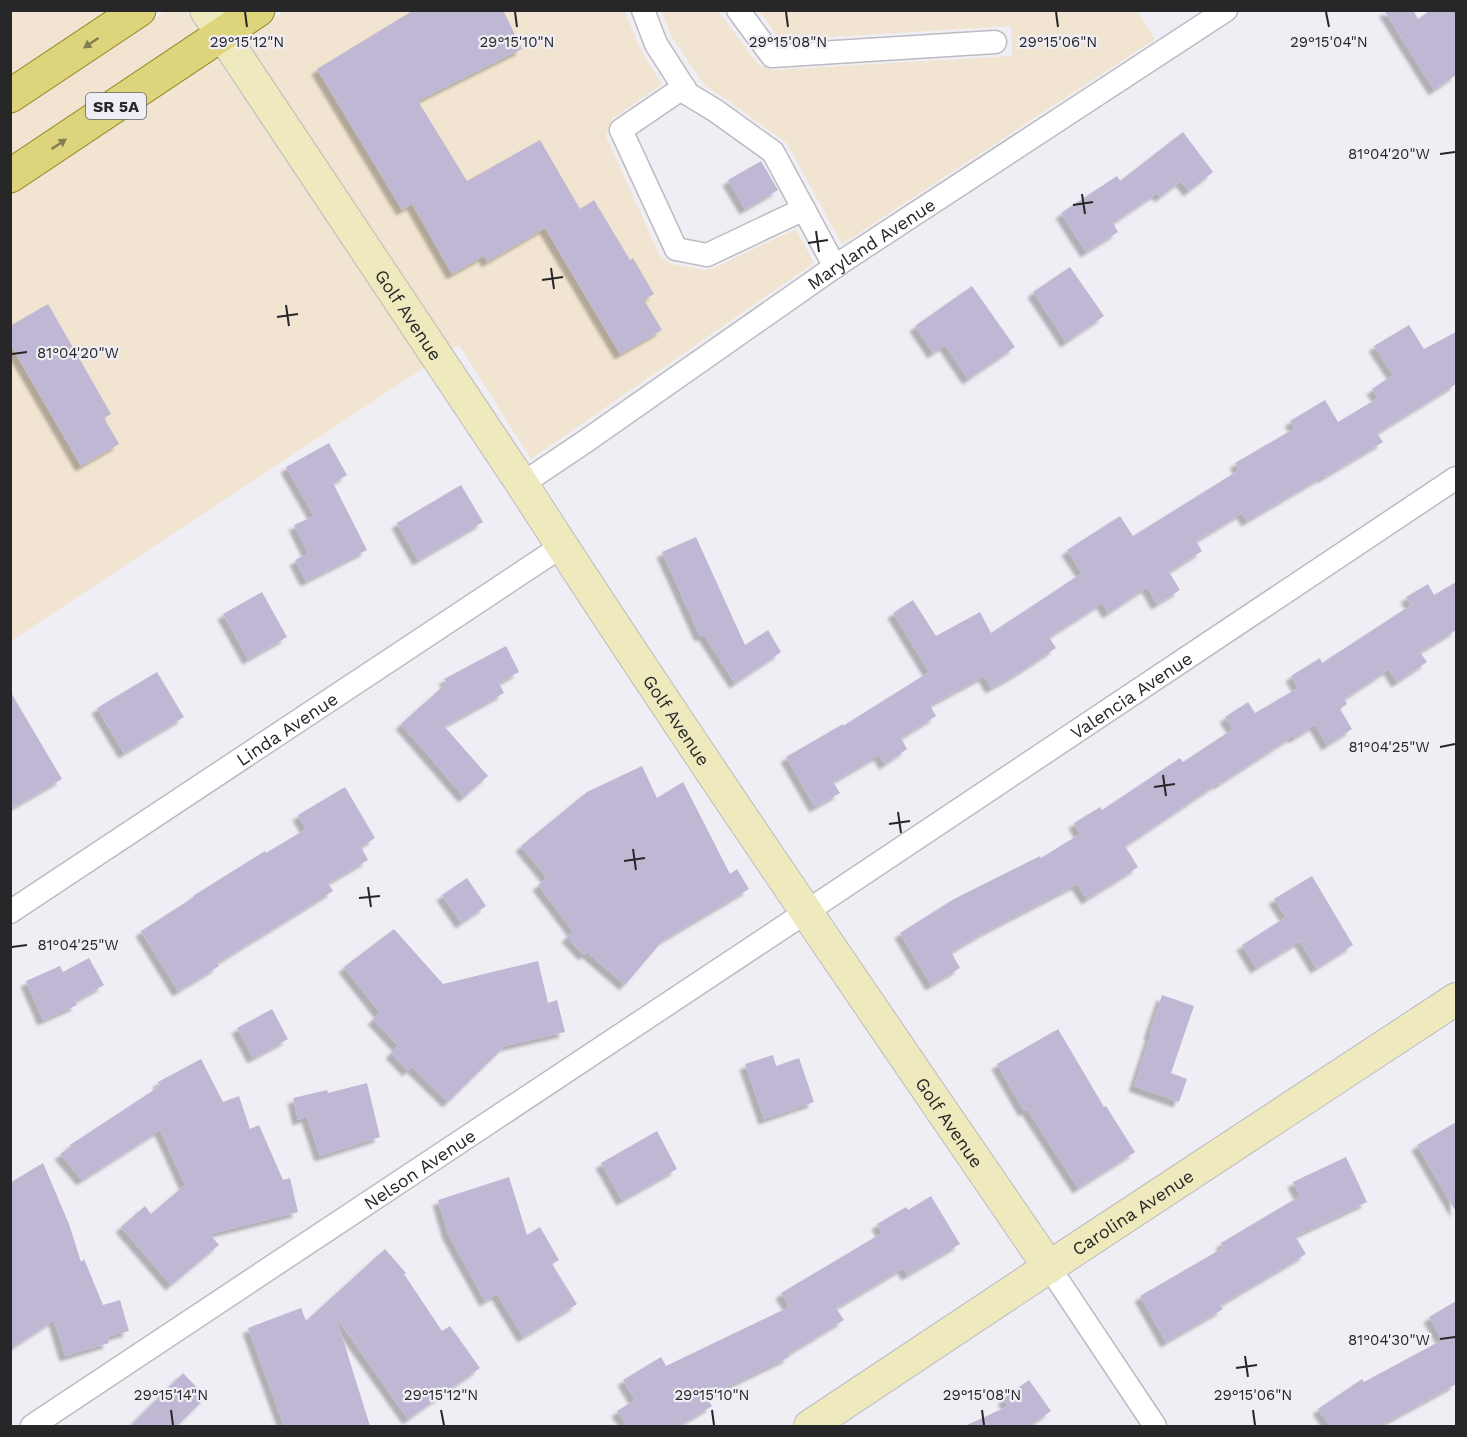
<svg xmlns="http://www.w3.org/2000/svg" width="1467" height="1437" viewBox="0 0 1467 1437" font-family="'Work Sans',sans-serif">
	<style>
		.commercial { fill: #f1e4d0 }
		.building { fill: #bfb7d4; filter: url(#shadow) }
		.lines { fill: none; stroke-linecap: round; stroke-linejoin: round }
		.street-casing { stroke: #bcbbc1; stroke-width: 25 }
		.secondary-casing { stroke: #bcbbc1; stroke-width: 34 }
		.primary-casing { stroke: #908526; stroke-width: 35 }
		.street { stroke: #fff; stroke-width: 22 }
		.secondary { stroke: #eeeabd; stroke-width: 32 }
		.primary { stroke: #ded47c; stroke-width: 33 }
		.oneway { fill: #827e52 }
		.ticks { fill: none; stroke: #272729; stroke-width: 2 }
		.labels { text-anchor: middle; dominant-baseline: central; stroke-width: 4.5; stroke-linejoin: round; paint-order: stroke }
		.shield { fill: #f0eef5; stroke: #636366; stroke-width: 1.5 }
		.shield-label { font-size: 16px; font-weight: bold; fill: #272729 }
		.street-label { font-size: 18px; fill: #272729; stroke: #f0eef5 }
		.ticks-label { font-size: 15px; text-anchor: middle; fill: #272729; stroke: #f0eef5; stroke-width: 4.5; stroke-linejoin: round; paint-order: stroke }
	</style>
	<defs>
		<filter id="shadow"><feDropShadow dx="-5.5" dy="5.5" stdDeviation="1.5" flood-color="#0004"/></filter>
	</defs>
	<rect width="100%" height="100%" fill="#f0eef5"/>
	<g class="commercial">
		<path d="M11 11H112L11 78Z"/>
		<path d="M166 11H186L200 31 11 158 10 115Z"/>
		<path d="M285 11H625L640 49 662 84 612 119 606 136 660 256 672 264 703 270 714 268 796 229 814 263 531 459 459 345 452 349 243 38Z"/>
		<path d="M661 11H718L758 64 772 70 1012 56 1011 26 781 40 759 11H1137L1155 39 842 244 788 145 784 141 727 100 704 85 672 37Z"/>
		<path d="M216 57 425 367 11 641V195Z"/>
	</g>
	<g class="building">
		<path d="M414 10H503L522 49 418 101 467 181 540 140 580 209 594 200 630 260 633 258 654 294 644 300 662 330 620 354 545 228 487 262 484 256 452 274 412 204 402 210 317 69Z"/>
		<path d="M1384 10H1413L1418 19 1431 10H1456V75L1434 90Z"/>
		<path d="M1183 132 1213 172 1189 191 1181 181 1160 197 1157 193 1113 223 1118 232 1086 252 1061 213 1117 176 1120 181Z"/>
		<path d="M761 161 778 190 745 209 728 180Z"/>
		<path d="M1070 267 1104 316 1066 342 1033 292Z"/>
		<path d="M972 286 1015 347 968 379 945 345 933 353 915 326Z"/>
		<path d="M48 304 111 414 104 418 119 444 81 466 10 344V326Z"/>
		<path d="M1409 325 1424 349 1456 332V384L1377 433 1383 442 1324 477 1323 476 1247 521 1242 513 1196 541 1202 551 1169 572 1180 590 1157 604 1147 587 1108 613 1102 603 1049 637 1056 648 1018 673 991 688 984 676 930 705 936 716 901 738 907 749 885 764 879 755 833 782 840 793 815 807 786 757 843 724V726L929 672 893 613 913 600 936 636 980 612 991 633 1082 573 1067 550 1120 516 1133 536 1239 470 1235 463 1295 428 1290 421 1325 400 1338 422 1378 398 1372 389 1393 375 1374 346Z"/>
		<path d="M329 443 347 475 333 483 367 550 306 581 295 560 308 553 294 525 314 516 286 467Z"/>
		<path d="M461 485 483 522 418 560 397 523Z"/>
		<path d="M696 537 745 645 768 630 781 652 735 683 704 635 700 636 662 552Z"/>
		<path d="M1456 582V630L1420 652 1427 662 1397 682 1389 669 1344 699 1347 704 1340 709 1352 729 1327 745 1315 725 1294 738 1293 736 1219 784 1218 783 1125 846 1138 867 1087 899 1077 884 986 931 951 952 960 968 931 985 900 933 954 899 1040 856 1041 858 1080 834 1074 823 1100 807 1102 810 1180 758 1183 762 1233 729 1225 717 1248 702 1255 713 1298 688 1291 676 1320 658 1322 663 1411 605 1406 597 1428 584 1434 595Z"/>
		<path d="M262 592 287 637 248 659 223 614Z"/>
		<path d="M506 646 519 672 499 683 504 693 444 726 488 776 464 797 401 724 447 683 444 679Z"/>
		<path d="M157 672 184 717 124 753 97 708Z"/>
		<path d="M10 691 62 779 10 809Z"/>
		<path d="M642 766 657 798 683 782 730 874 737 869 749 889 663 940 625 985 587 952 584 955 567 937 573 931 538 885 547 878 521 846 587 792Z"/>
		<path d="M345 787 375 838 361 847 368 860 328 883 333 891 217 963 219 966 178 991 141 931 194 897 193 896 265 851 266 853 306 829 298 815Z"/>
		<path d="M1312 876 1353 945 1316 968 1300 941 1256 968 1242 945 1286 917 1274 899Z"/>
		<path d="M467 878 486 906 461 923 442 895Z"/>
		<path d="M394 929 443 984 538 961 548 1003 557 1000 565 1032 505 1046 448 1102 412 1067 408 1071 391 1053 398 1046 373 1019 380 1013 344 967Z"/>
		<path d="M89 958 104 985 75 1001 77 1005 43 1020 26 981 60 966 63 972Z"/>
		<path d="M1162 995 1194 1006 1171 1073 1187 1079 1179 1102 1134 1086 1151 1034H1149Z"/>
		<path d="M272 1009 288 1039 253 1058 237 1028Z"/>
		<path d="M1058 1029 1104 1107 1106 1106 1135 1152 1078 1188 1027 1109 1024 1111 997 1064Z"/>
		<path d="M773 1055 776 1066 799 1058 814 1102 764 1119 745 1064Z"/>
		<path d="M201 1059 223 1102 239 1096 250 1129 259 1125 283 1180 290 1178 298 1212 210 1234 219 1245 171 1285 121 1227 145 1206 151 1214 185 1185 160 1130 82 1180 60 1154 71 1147 70 1145 160 1086 158 1082Z"/>
		<path d="M367 1083 380 1137 320 1156 307 1117 298 1120 293 1098 327 1090 328 1093Z"/>
		<path d="M1456 1122V1212L1417 1145Z"/>
		<path d="M657 1131 677 1169 622 1200 601 1163Z"/>
		<path d="M1346 1157 1367 1202 1295 1236 1306 1254 1220 1305 1223 1309 1166 1342 1140 1296 1223 1248 1221 1243 1300 1196 1293 1182Z"/>
		<path d="M43 1163 69 1224 81 1262 84 1259 103 1305 120 1300 129 1331 107 1337 109 1343 65 1356 54 1320 10 1349V1183Z"/>
		<path d="M509 1177 527 1235 540 1227 559 1260 552 1264 577 1304 523 1337 497 1294 485 1301 448 1234 438 1200Z"/>
		<path d="M931 1196 960 1244 907 1275 903 1268 836 1308 844 1320 788 1354 789 1357 706 1397 712 1406 678 1426H627L617 1411 635 1400 623 1380 661 1357 666 1366 789 1307 781 1293 882 1233 877 1224 906 1207 908 1210Z"/>
		<path d="M385 1249 406 1273 404 1274 442 1331 450 1326 480 1368 408 1419 336 1317 370 1426H284L248 1328 301 1308 306 1321Z"/>
		<path d="M1456 1301V1384L1379 1426H1330L1318 1409 1362 1379 1364 1382 1442 1340 1429 1317Z"/>
		<path d="M183 1373 206 1397 177 1426H130Z"/>
		<path d="M1029 1380 1051 1411 1029 1426H965L1008 1406 1003 1399Z"/>
	</g>
	<g class="lines">
		<defs>
			<g id="street">
				<path d="M643 10 656 44 688 94 716 111 773 152 835 267"/>
				<path d="M738 10 772 56 995 42"/>
				<path d="M684 87 621 130 676 249 707 255 804 209"/>
				<path id="s1" d="M522 484 586 441 843 261 1226 10"/>
				<path id="s2" d="M10 912 562 546"/>
				<path d="M1049 1267 1155 1426"/>
				<path id="s3" d="M32 1426 806 912 1456 478"/>
			</g>
			<g id="secondary">
				<path id="s4" d="M206 10 522 484C692 748 871 1007 1049 1267"/>
				<path id="s5" d="M810 1426 1049 1267 1456 999"/>
			</g>
			<g id="primary">
				<path d="M10 96 139 10"/>
				<path d="M10 176 258 10"/>
			</g>
		</defs>
		<use href="#street" class="street-casing"/>
		<use href="#secondary" class="secondary-casing"/>
		<use href="#primary" class="primary-casing"/>
		<use href="#street" class="street"/>
		<use href="#secondary" class="secondary"/>
		<use href="#primary" class="primary"/>
	</g>
	<defs><path id="oneway-solid" d="M-6-.8H1V-3.2L6.5 0L1 3.2V.8H-6Z" transform="scale(1.5)"/></defs>
	<g class="oneway">
		<use href="#oneway-solid" transform="translate(91 43) rotate(146)"/>
		<use href="#oneway-solid" transform="translate(59 144) rotate(-34)"/>
	</g>
	<path class="ticks" d="M245 12 247 27M515 12 517 27M786 12 788 27M1056 12 1058 27M1326 12 1329 27M1440 154 1455 152M1082 194 1085 214M1073 205 1093 202M816 231 819 252M808 243 828 240M551 268 554 289M542 280 563 277M286 305 289 326M277 317 298 314M12 354 27 352M1440 747 1455 744M1163 775 1166 796M1154 787 1175 784M898 812 901 833M889 824 910 821M633 849 636 870M624 861 645 858M368 887 371 907M359 898 380 896M12 947 27 945M1440 1339 1455 1337M1245 1356 1248 1377M1236 1368 1257 1365M171 1410 173 1425M441 1410 444 1425M712 1410 714 1425M982 1410 984 1425M1253 1410 1255 1425"/>
	<g class="labels">
		<rect class="shield" x="86" y="93" width="60" height="26" rx="4.5"/>
		<g class="shield-label">
			<text x="116" y="106">SR 5A</text>
		</g>
		<g class="street-label">
			<text stroke="none"><textPath href="#s1" startOffset="424">Maryland Avenue</textPath></text>
			<text stroke="none"><textPath href="#s4" startOffset="366">Golf Avenue</textPath></text>
			<text stroke="none"><textPath href="#s3" startOffset="1320">Valencia Avenue</textPath></text>
			<text stroke="none"><textPath href="#s4" startOffset="852">Golf Avenue</textPath></text>
			<text stroke="none"><textPath href="#s2" startOffset="332">Linda Avenue</textPath></text>
			<text stroke="none"><textPath href="#s4" startOffset="1338">Golf Avenue</textPath></text>
			<text stroke="none"><textPath href="#s3" startOffset="465">Nelson Avenue</textPath></text>
			<text stroke="none"><textPath href="#s5" startOffset="387">Carolina Avenue</textPath></text>
		</g>
	</g>
	<g class="ticks-label">
		<text x="247" y="47">29°15'12"N</text>
		<text x="517" y="47">29°15'10"N</text>
		<text x="788" y="47">29°15'08"N</text>
		<text x="1058" y="47">29°15'06"N</text>
		<text x="1329" y="47">29°15'04"N</text>
		<text x="1389" y="159">81°04'20"W</text>
		<text x="78" y="358">81°04'20"W</text>
		<text x="1389" y="752">81°04'25"W</text>
		<text x="78" y="950">81°04'25"W</text>
		<text x="1389" y="1345">81°04'30"W</text>
		<text x="171" y="1400">29°15'14"N</text>
		<text x="441" y="1400">29°15'12"N</text>
		<text x="712" y="1400">29°15'10"N</text>
		<text x="982" y="1400">29°15'08"N</text>
		<text x="1253" y="1400">29°15'06"N</text>
	</g>
	<rect width="1467" height="1437" fill="none" stroke="#272729" stroke-width="24"/>
</svg>
